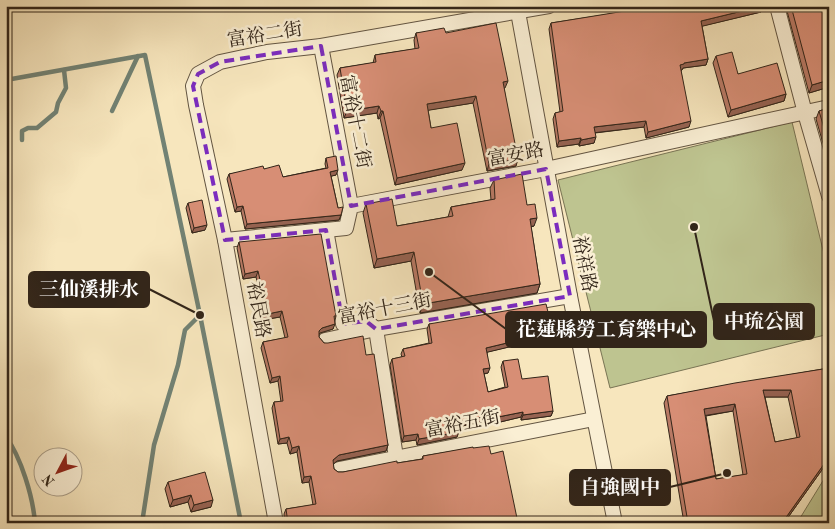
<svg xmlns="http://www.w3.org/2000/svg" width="835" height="529" viewBox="0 0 835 529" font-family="'Old Standard TT','Noto Serif TC',serif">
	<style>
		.green { fill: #bec490; stroke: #787454 }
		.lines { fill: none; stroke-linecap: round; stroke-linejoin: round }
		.stream { stroke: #728274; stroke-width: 4.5 }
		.street-casing { stroke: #635542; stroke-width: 16 }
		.street { stroke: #faefd4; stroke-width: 14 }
		.wall { fill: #b97a65; stroke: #322519; fill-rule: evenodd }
		.shaded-wall { fill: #966352; stroke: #322519 }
		.building { fill: #d78e75; stroke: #322519; fill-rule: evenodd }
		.marked { fill: none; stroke: #7b2cbf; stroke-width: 4; stroke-dasharray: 10 6; stroke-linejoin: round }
		.labels { text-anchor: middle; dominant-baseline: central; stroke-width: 5; stroke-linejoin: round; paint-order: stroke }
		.street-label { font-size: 19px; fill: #322519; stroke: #faefd4 }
		.leader { fill: none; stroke: #322519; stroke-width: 2 }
		.callout-dot { fill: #322519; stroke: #faefd4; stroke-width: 2 }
		.callout { fill: #322519; stroke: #322519; stroke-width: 2 }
		.callout-label { font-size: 20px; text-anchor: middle; font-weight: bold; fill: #fff }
	</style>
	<rect width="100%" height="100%" fill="#f7e6bd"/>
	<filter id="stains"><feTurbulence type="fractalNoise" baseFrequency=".004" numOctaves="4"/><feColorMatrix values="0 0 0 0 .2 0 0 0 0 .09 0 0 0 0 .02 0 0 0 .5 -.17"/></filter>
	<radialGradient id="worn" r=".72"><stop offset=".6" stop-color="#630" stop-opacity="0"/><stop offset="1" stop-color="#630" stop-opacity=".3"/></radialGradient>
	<g class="green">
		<path d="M792 122 829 275V334L610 388 558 180Z"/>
		<path d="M829 471V523H797Z"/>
	</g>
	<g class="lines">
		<g class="stream">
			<path d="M6 80 145 55 200 315 241 523"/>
			<path d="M112 111 138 56"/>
			<path d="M22 140V131L28 128H37L56 112 58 103 66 88 64 70"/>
			<path d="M6 437C21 457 33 497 35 523"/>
			<path d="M142 523 154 445 178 365 185 330 200 315"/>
		</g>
		<defs>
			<g id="street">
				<path d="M777 6 805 113 829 196"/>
				<path d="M518 12 570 296 615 523"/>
				<path d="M321 46 351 206"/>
				<path d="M326 230 343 324 366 321 376 329 396 457"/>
				<path d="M225 240 346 228 351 206 546 169 829 107"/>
				<path d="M325 340 376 329 570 296"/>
				<path d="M339 469 594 419"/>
				<path d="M276 523 225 240 196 105 193 86 198 74 220 62 267 52 321 46 549 6"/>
			</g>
		</defs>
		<use href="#street" class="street-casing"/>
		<use href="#street" class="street"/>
	</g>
	<g class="wall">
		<path d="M624 6H670L761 12 702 26 708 59 706 65 683 68 682 70 681 71 689 127 646 138 644 127 595 133 594 143 579 146V144L557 147 553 119 555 113 560 112 549 29 551 23 623 12Z"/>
		<path d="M789 6H829V87L809 93 787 11Z"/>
		<path d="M416 33H446L505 88H504L516 166 487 171 473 103 428 110 431 128 462 170 395 185 380 118 378 119 377 113 344 118 337 75 340 68 373 63 375 55 415 49 414 40Z"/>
		<path d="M716 56 738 74 786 94 784 101 728 117 713 63Z"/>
		<path d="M829 108V164L816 119 819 111Z"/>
		<path d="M326 158 336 175 331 176 338 208 341 215 339 220 245 229 241 211 235 212 227 179 229 174 264 169 283 177 326 168 325 164Z"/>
		<path d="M494 180 527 205 534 226 531 227 540 284 537 293 420 313 411 261 374 268 363 213 366 204 397 226 448 217 451 207 491 200 490 188Z"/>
		<path d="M188 203 205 230 192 233 186 208Z"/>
		<path d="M239 242 336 316 333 329 320 333 319 334V337L324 343 366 355 388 445 386 451 337 461 333 464 334 469 338 472H343L422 459 423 456 473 448 491 454 518 523H285L284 514 286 509 313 505 309 482 302 483 297 452 290 454 287 443 278 444 272 408 274 402H281L278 381 270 383 261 348 263 342 285 338 280 317 256 321 253 304 255 299 261 298 256 277 243 279 237 248Z"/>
		<path d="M429 324 553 332 551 337 487 352 488 373 484 374 488 392 505 387 501 367 503 361 553 411 551 416 521 420V417L496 423V419L458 427 457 437 417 445 416 440 402 442 390 365 392 359 402 357 401 354 403 349 429 343 427 329Z"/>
		<path d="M823 369 829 397V460L784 523H684L664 403 667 396ZM765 397H788L797 438 775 442ZM733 411 743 475 716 479 706 416Z"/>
		<path d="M168 482 211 507 191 512 188 502 170 507 165 489Z"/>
	</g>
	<g class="shaded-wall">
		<path d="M763 6 761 12 699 27 701 21Z"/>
		<path d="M708 59 706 65 683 68 682 70 677 71 680 65 684 63Z"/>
		<path d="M829 80V87L809 93 812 85Z"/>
		<path d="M508 81 505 88 500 89 503 82Z"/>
		<path d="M786 94 784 101 728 117 731 110Z"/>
		<path d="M476 96 473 103 424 111 427 104Z"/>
		<path d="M379 106 377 113 344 118 347 111Z"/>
		<path d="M381 111H383L380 118 378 119Z"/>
		<path d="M646 121 644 127 592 133 594 127Z"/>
		<path d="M691 121 689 127 646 138 648 132Z"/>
		<path d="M596 137 594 143 579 146 581 140Z"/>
		<path d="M581 138 579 144 557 147 559 141Z"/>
		<path d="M518 159 516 166 487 171 489 164Z"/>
		<path d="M465 163 462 170 395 185 397 178Z"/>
		<path d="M338 170 336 175 328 177 330 172Z"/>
		<path d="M243 206 241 211 235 212 237 207Z"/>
		<path d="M341 215 339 220 245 229 247 224Z"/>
		<path d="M537 218 534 226 527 227 530 219Z"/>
		<path d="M207 225 205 230 192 233 194 228Z"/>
		<path d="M414 252 411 261 374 268 377 259Z"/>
		<path d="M258 271 256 277 243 279 245 274Z"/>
		<path d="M540 284 537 293 420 313 423 304Z"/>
		<path d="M282 311 280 317 256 321 258 316Z"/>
		<path d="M335 324 333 329 320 333 317 337 319 331 322 328Z"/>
		<path d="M553 332 551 337 484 353 486 348Z"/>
		<path d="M490 368 488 373 481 374 483 369Z"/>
		<path d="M280 376 278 381 270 383 272 378Z"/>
		<path d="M763 390H791L788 397H761Z"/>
		<path d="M735 404 733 411 702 416 704 409Z"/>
		<path d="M553 411 551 416 521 420 523 415Z"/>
		<path d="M523 412 521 417 496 423 498 417Z"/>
		<path d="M498 414 496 419 455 427 457 422Z"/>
		<path d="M459 432 457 437 417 445 419 439Z"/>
		<path d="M418 434 416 440 402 442 404 436Z"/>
		<path d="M289 437 287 443 278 444 280 439Z"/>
		<path d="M388 445 386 451 337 461 331 466 333 460 339 455Z"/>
		<path d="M299 446 297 452 290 454 292 448Z"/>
		<path d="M829 457V460L784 523H782Z"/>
		<path d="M311 476 309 482 302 483 304 477Z"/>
		<path d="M191 495 188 502 170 507 173 500Z"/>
		<path d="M213 500 211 507 191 512 194 505Z"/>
	</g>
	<g class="building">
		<path d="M625 6H763L701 21 708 59 684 63V64L680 65 691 121 648 132 646 121 594 127 596 137 581 140V138L559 141 555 113 563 111 551 23 625 11Z"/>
		<path d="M791 6H829V80L812 85Z"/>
		<path d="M496 23 508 81 503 82 518 159 489 164 476 96 427 104 431 128 457 123 465 163 397 178 383 111H381L379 106 347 111 340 68 376 62 375 55 419 48 416 33 444 28 446 33Z"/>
		<path d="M732 52 738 74 777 63 786 94 731 110 716 56Z"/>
		<path d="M829 108V145L819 111Z"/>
		<path d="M336 156 338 170 330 172 338 208 343 207 341 215 247 224 243 206 237 207 229 174 263 166 264 169 279 165 283 177 328 168 326 158Z"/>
		<path d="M522 174 527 205 535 204 537 218 530 219 540 284 423 304 414 252 377 259 366 204 392 199 397 226 453 216 451 207 495 199 494 180Z"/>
		<path d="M202 200 207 225 194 228 188 203Z"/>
		<path d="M321 234 336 316H334L335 324 322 328 319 331V337L324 343H328L363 336 366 355 374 354 388 445 339 455 333 460 334 469 338 472H343L397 461V463L423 459V456L473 447V448L489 446 491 454 503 451 518 523H288L286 509 316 504 311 476 304 477 299 446 292 448 289 437 280 439 274 402 283 401 280 376 272 378 263 342 288 337 282 311 258 316 255 299 264 297 258 271 245 274 239 242Z"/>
		<path d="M546 304 553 332 486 348 490 368 483 369 488 392 508 387 503 361 518 359 522 379 548 376 553 411 523 415V412L498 417V414L457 422 459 432 419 439 418 434 404 436 392 359 405 356 403 349 432 343 429 324Z"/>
		<path d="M823 369 829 397V457L782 523H688L667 396 735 383ZM763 390H791L800 437 775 442ZM735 404 747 474 716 479 704 409Z"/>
		<path d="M205 472 213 500 194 505 191 495 173 500 168 482Z"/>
	</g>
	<path class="marked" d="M321 46 351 206 546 169 570 296 376 329 366 321 343 324 326 230 225 240 193 86 198 74 220 62Z"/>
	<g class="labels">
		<g class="street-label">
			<text transform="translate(265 36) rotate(-9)">富裕二街</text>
			<text transform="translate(354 122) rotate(79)">富裕十二街</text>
			<text transform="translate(516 156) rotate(-11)">富安路</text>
			<text transform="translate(583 264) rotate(79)">裕祥路</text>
			<text transform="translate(257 310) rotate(80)">裕民路</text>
			<text transform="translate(385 310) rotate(-11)">富裕十三街</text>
			<text transform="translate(463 425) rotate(-11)">富裕五街</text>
		</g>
	</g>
	<path class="leader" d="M200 315L149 289M694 227L714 321M429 272L506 329M727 473L670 487"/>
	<g class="callout-dot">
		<circle cx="200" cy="315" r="5"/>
		<circle cx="694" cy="227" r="5"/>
		<circle cx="429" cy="272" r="5"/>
		<circle cx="727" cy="473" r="5"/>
	</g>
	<g class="callout">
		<rect x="29" y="272" width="120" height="35" rx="5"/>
		<rect x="714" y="304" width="100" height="35" rx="5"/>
		<rect x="506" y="312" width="200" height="35" rx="5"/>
		<rect x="570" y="470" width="100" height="35" rx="5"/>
	</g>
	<g class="callout-label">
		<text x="89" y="296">三仙溪排水</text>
		<text x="764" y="328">中琉公園</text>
		<text x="606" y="336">花蓮縣勞工育樂中心</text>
		<text x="620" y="494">自強國中</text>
	</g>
	<rect width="835" height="529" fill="none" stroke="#f7e6bd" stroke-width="25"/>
	<rect x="8" y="8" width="820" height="514" fill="none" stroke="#322519" stroke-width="2.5"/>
	<rect x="12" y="12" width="810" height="504" fill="none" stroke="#322519"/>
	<g transform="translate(58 472) rotate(229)"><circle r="24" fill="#faefd4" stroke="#aa9e89"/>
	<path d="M0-4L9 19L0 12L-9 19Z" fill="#8f2418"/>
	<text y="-8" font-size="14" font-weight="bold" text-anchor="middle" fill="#322519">N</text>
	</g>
	<rect width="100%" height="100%" filter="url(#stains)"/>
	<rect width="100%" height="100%" fill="url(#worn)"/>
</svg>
